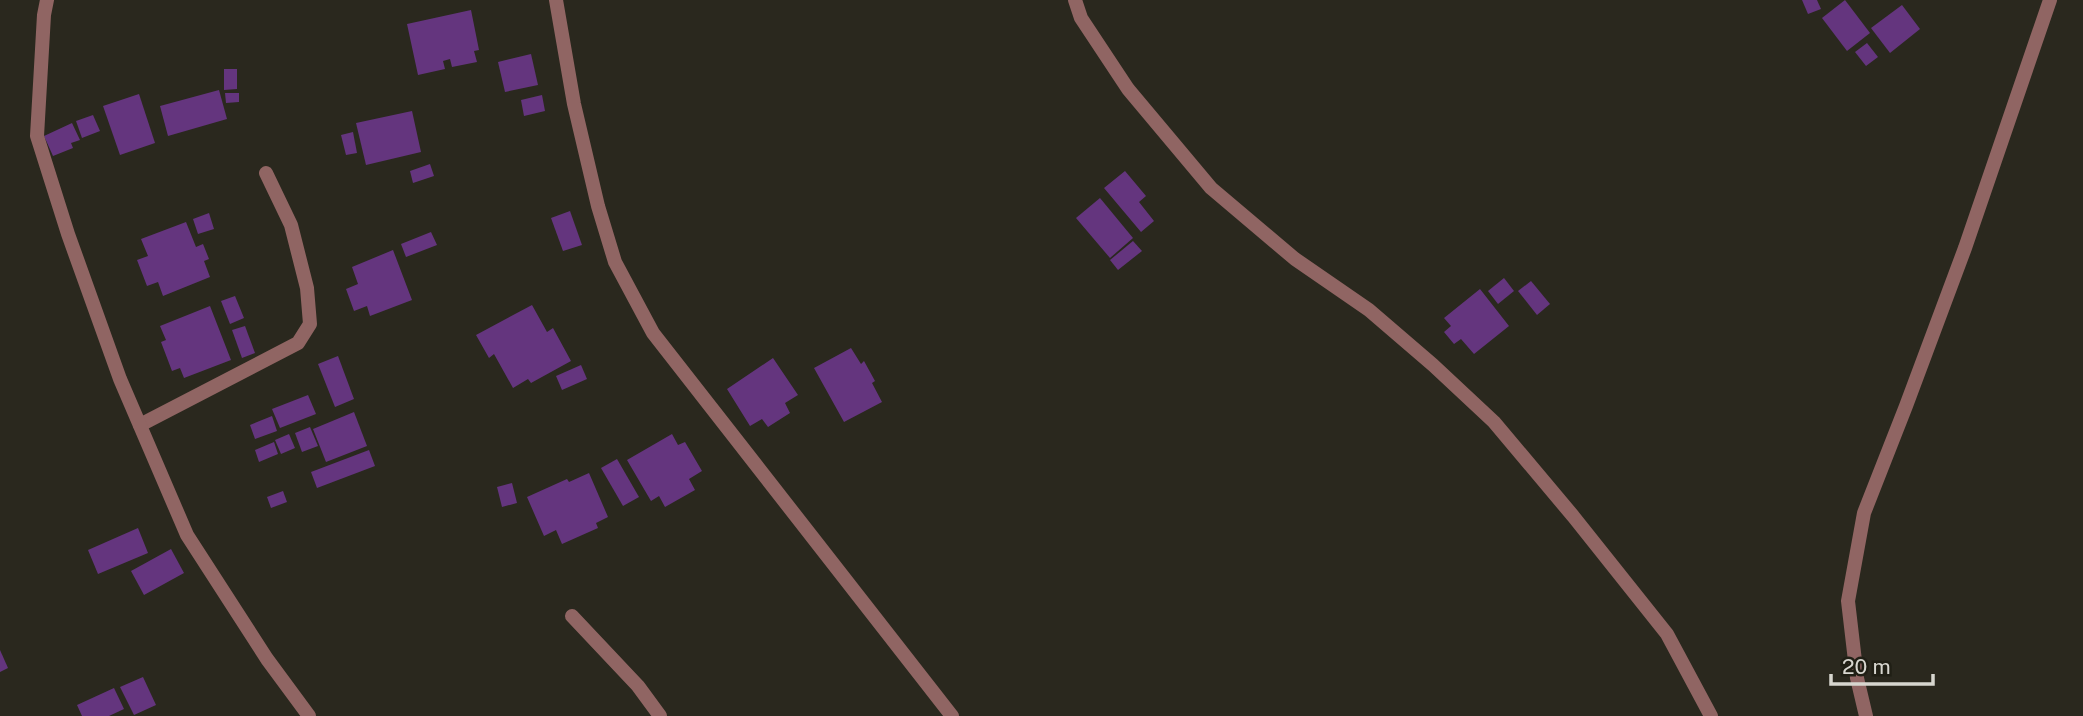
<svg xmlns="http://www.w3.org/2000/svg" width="2083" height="716" viewBox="0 0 2083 716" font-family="'Public Sans',sans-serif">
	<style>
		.building { fill: #64357e }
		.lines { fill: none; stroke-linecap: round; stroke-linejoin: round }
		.service { stroke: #906563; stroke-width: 14 }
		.minor { stroke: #906563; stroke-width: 14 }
		.tertiary { stroke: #906563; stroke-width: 14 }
	</style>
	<rect width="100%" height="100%" fill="#2a281e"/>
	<g class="building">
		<path d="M1802 0H1817L1821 9 1808 14Z"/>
		<path d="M1845 0 1870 33 1847 51 1822 18Z"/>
		<path d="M1902 5 1920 29 1890 53 1871 28Z"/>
		<path d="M471 10 479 50 474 51 477 62 452 67 450 59 443 61 445 69 418 75 407 24Z"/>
		<path d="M1867 43 1878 57 1866 66 1855 52Z"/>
		<path d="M531 54 538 85 505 92 498 62Z"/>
		<path d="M224 69H237V89L224 90Z"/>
		<path d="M219 90 227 119 168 136 160 106Z"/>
		<path d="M225 93H239V102L226 103Z"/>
		<path d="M139 94 155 143 120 155 103 106Z"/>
		<path d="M542 95 545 111 524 116 521 100Z"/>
		<path d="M412 111 421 152 366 165 356 123Z"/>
		<path d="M93 115 100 131 82 138 76 121Z"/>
		<path d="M72 123 80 140 71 143 73 148 53 156 44 136Z"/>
		<path d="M353 132 357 153 346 155 341 135Z"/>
		<path d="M430 164 434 176 413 183 410 171Z"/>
		<path d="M1125 171 1146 196 1139 202 1154 221 1141 232 1104 188Z"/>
		<path d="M1100 198 1133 238 1110 258 1076 218Z"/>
		<path d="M570 211 582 245 563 251 551 218Z"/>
		<path d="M209 213 214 229 198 234 193 219Z"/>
		<path d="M186 222 196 247 203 244 209 259 204 261 210 277 163 296 158 282 147 286 137 260 148 256 141 239Z"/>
		<path d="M431 232 437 245 406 257 401 244Z"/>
		<path d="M1133 241 1142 251 1118 270 1110 260Z"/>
		<path d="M393 250 412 300 370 316 367 306 354 311 346 289 358 284 352 267Z"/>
		<path d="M1504 278 1514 291 1498 304 1488 291Z"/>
		<path d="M1531 281 1550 304 1537 315 1518 291Z"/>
		<path d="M1480 289 1509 326 1474 354 1461 339 1454 344 1444 332 1451 326 1444 318Z"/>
		<path d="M235 296 244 318 230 324 221 301Z"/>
		<path d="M532 305 547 332 553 328 571 361 531 383 528 379 513 388 494 354 489 358 476 335Z"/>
		<path d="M210 306 231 360 184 378 180 368 172 371 161 342 166 340 160 326Z"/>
		<path d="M245 326 255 353 242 358 232 330Z"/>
		<path d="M851 348 861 364 864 361 875 381 872 383 882 402 844 422 814 368Z"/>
		<path d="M338 356 354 399 335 407 318 364Z"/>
		<path d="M773 358 798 395 785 403 790 413 768 427 762 419 750 426 727 389Z"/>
		<path d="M581 365 587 379 562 390 556 376Z"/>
		<path d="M308 395 316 414 280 428 272 409Z"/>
		<path d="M354 412 367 446 326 462 313 429Z"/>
		<path d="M272 416 277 431 255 439 250 425Z"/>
		<path d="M310 427 318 446 302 452 295 433Z"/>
		<path d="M289 434 295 448 281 454 275 440Z"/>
		<path d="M672 434 678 445 685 442 702 471 689 479 695 490 665 507 659 496 651 501 627 460Z"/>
		<path d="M274 442 278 454 259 462 255 450Z"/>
		<path d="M369 450 375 466 317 488 311 472Z"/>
		<path d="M617 459 639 497 623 506 601 468Z"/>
		<path d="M589 473 608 517 596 523 598 528 562 544 556 530 544 536 527 497 567 479 569 482Z"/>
		<path d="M512 483 517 503 502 507 497 487Z"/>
		<path d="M283 491 287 502 271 508 267 497Z"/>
		<path d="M138 528 148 553 98 574 88 550Z"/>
		<path d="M171 549 184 573 144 595 131 571Z"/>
		<path d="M0 650 8 668 0 672Z"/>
		<path d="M143 677 156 705 134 715 120 687Z"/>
		<path d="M114 688 124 709 109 716H82L77 705Z"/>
	</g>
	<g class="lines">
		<path class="service" d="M140 425 298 343 310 324 307 288 291 225 266 173"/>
		<g class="minor">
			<path d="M47 0 44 15 37 136 68 234 120 379 187 535 267 659 309 716"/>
			<path d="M556 0 574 104 598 206 615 262 653 333 952 716"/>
			<path d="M1075 0 1081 18 1128 89 1211 188 1295 259 1369 310 1433 365 1494 422 1573 516 1667 634 1711 716"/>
			<path d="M572 616 638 686 660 716"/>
		</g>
		<path class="tertiary" d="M1866 716 1857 678 1848 601 1864 513 1906 406 1965 248 2050 0"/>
	</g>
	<path d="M1831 674v10h102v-10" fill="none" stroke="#d7d6cf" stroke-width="3.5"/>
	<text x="1842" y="674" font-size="21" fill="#d7d6cf" stroke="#201f15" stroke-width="5" paint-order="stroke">20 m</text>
</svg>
